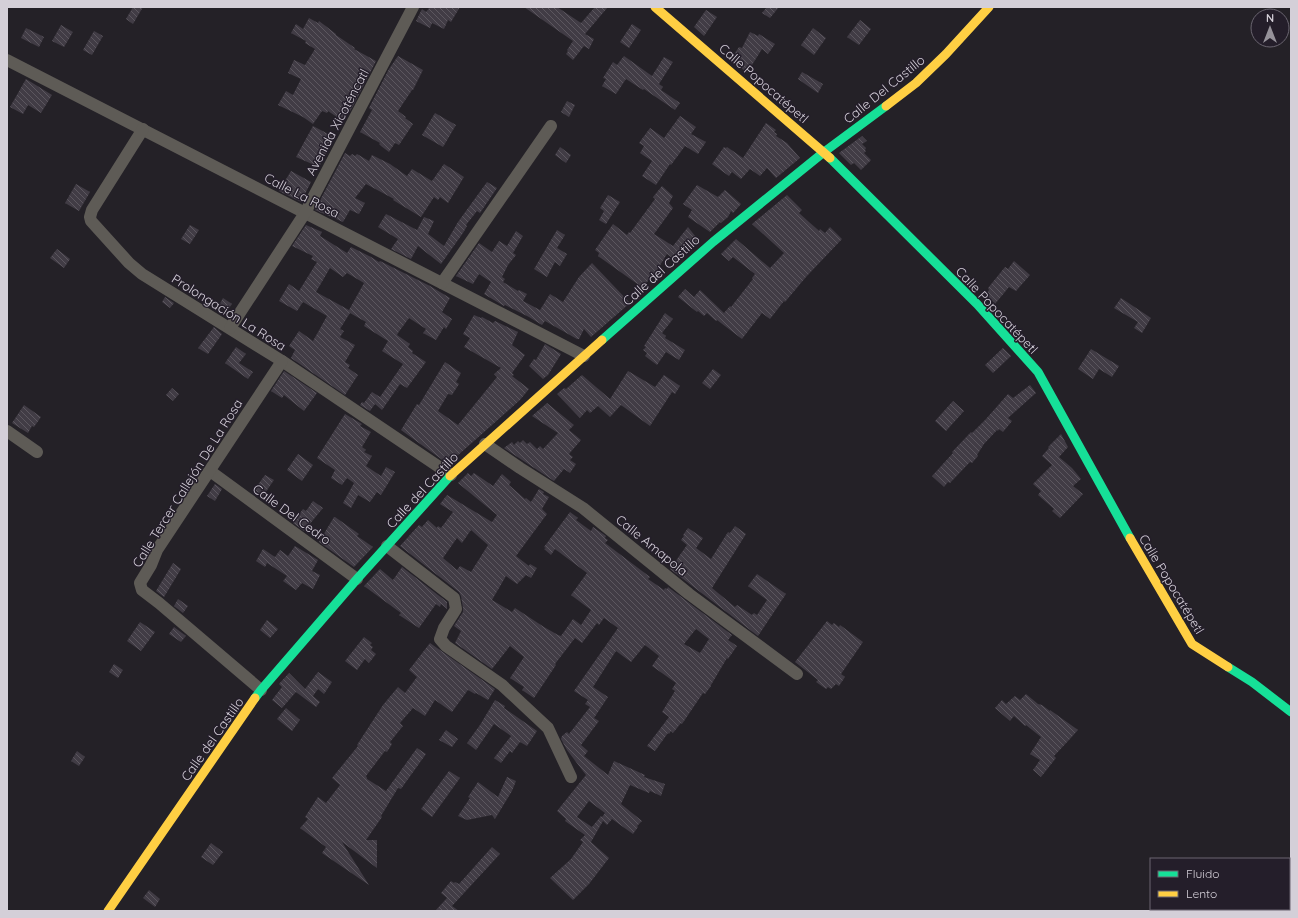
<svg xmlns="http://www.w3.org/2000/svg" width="1298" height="918" viewBox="0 0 1298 918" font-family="Quicksand,sans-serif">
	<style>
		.building { fill: url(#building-back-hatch); fill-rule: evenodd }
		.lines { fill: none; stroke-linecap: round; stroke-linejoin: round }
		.street { stroke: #5e5b56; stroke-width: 12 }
		.fast { stroke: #16e098; stroke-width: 9 }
		.slow { stroke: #ffcf43; stroke-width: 9 }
		.labels { text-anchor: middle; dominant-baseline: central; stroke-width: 3; stroke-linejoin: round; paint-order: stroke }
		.street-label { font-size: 13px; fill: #d4cfd8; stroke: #241e2a }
	</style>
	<defs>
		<pattern id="building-back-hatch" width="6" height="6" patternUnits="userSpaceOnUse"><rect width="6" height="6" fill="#413c45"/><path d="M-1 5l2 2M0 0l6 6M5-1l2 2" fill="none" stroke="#5c575f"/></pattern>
	</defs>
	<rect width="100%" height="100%" fill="#242127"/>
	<g class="building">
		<path d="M133 7H143L133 24 126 19Z"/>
		<path d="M430 7H460L451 22 448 20 444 29 432 23 430 28 416 21 422 9 426 12Z"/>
		<path d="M524 7H557L581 23 595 7H608L585 34 594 39 589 49 584 46 573 60 566 54 568 51 567 50 573 41Z"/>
		<path d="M767 7H779L770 18 762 13Z"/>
		<path d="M706 10 717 17 704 36 694 27Z"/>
		<path d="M309 18 318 23 319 21 336 34V35L355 48 354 49 376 61 352 108 343 121 328 111 327 113 322 111 313 124 303 117 278 105 286 91 293 95 301 79 288 73 294 60 305 65 315 49 305 43 306 41 291 33 296 24 303 29Z"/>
		<path d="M860 20 871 29 859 45 847 37Z"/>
		<path d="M632 24 641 30 629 48 620 42Z"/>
		<path d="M61 25 73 32 64 47 52 41Z"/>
		<path d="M26 28 44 37 39 47 21 38Z"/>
		<path d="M813 28 826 38 814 55 801 45Z"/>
		<path d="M94 31 103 36 92 55 83 50Z"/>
		<path d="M750 32 758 36 759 34 775 44 768 54 762 49 747 73 731 59 739 47 742 48Z"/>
		<path d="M398 56 423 70 413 90H412L398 111 406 117 405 118 413 124 399 145 395 143 389 152 381 146 379 144 380 143 360 132 372 110 369 108 389 69Z"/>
		<path d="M624 56 652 76 664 57 673 62 659 84 663 87 661 90 680 103 675 110 644 89 643 90 626 79 616 94 602 86 606 79 603 78 613 62 617 65Z"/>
		<path d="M802 72 823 84 818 93 798 79Z"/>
		<path d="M26 79 52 95 41 113 28 105 23 114 10 107Z"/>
		<path d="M567 101 575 105 569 117 561 112Z"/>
		<path d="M435 113 456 125 443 147 422 135Z"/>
		<path d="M680 116 696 127 691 134 706 142 698 154 685 146 671 165 670 164 656 185 642 176 652 161 640 153 644 146 639 143 650 128 664 138Z"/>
		<path d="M766 123 776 130 774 132 777 134 776 136 787 143 800 158 776 178 767 168 760 176 750 169 741 179 732 172 729 176 712 164 724 147 726 148 727 147 743 158Z"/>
		<path d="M313 126 334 137 319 167 296 157Z"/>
		<path d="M862 136 867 141 862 144 866 148 865 150 866 151 864 153 871 160 861 170 854 163 851 165 839 153Z"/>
		<path d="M560 147 571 155 566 163 555 155Z"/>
		<path d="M345 153 350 156 352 154 355 156 357 154 369 161 372 155 390 164 407 176 412 169 432 181 444 164 464 177 448 203 440 197 438 200 434 197 421 217 393 200 394 199 366 184 355 198 365 203 359 214 350 210 343 222 315 210Z"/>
		<path d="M291 171 311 182 301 202 279 191Z"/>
		<path d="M487 182 497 188 480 213 477 211 466 225 467 226 463 233 441 264 418 246 411 259 391 249 398 239 378 227 386 214 417 230 424 217 434 221 428 234 444 246 458 222Z"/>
		<path d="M76 184 90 192 79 211 65 203Z"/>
		<path d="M697 185 718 197 725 190 741 204 734 212 733 213 731 211 728 217 721 223 720 222 710 232 688 217 692 210 683 204Z"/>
		<path d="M662 186 673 196 669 203 673 208 654 234 673 246 688 227 699 241 692 247 691 245 676 261 667 254 654 275H652L643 288 598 256 599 253 595 250 613 224 627 235 629 232 630 233 655 199 653 197Z"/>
		<path d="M608 195 620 202 606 224 599 220 604 211 600 208Z"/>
		<path d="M787 195 802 210 799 213 819 231 820 229 825 233 830 227 842 239 806 277 785 302 784 301 770 319 762 313 742 339 717 320 716 321 707 313 704 316 698 311 697 312 678 297 685 289 694 297 700 290 724 313 730 306 731 307 753 279 752 278 755 274 733 257 729 261 721 254 736 239 770 268 784 253 752 224Z"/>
		<path d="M190 225 199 230 190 244 181 239Z"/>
		<path d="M306 225 322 232 320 236 347 253 351 247 371 257 379 262 380 261 430 286 450 298 442 312 452 319 446 329 444 327 436 340 423 333 426 329 409 318 398 333 397 335 410 344 408 347 413 351 412 353 426 362 407 388 400 384 382 410 375 404 370 411 360 405 362 402 364 403 372 392 380 397 403 364 382 351 388 341 364 326 366 322 350 313 340 329 344 331 340 337 355 345 345 362 350 365 348 368 358 375 345 395 291 358 295 350 289 346 299 331 313 341 327 316 303 302 297 311 279 301 289 284 299 291 317 262 311 259 313 256 292 246ZM330 268 343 277 347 273 364 283 349 310 316 292Z"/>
		<path d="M557 230 565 235 557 248 567 254 560 266 555 262 547 277 534 269Z"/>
		<path d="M516 231 523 236 513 253 516 255 508 265 502 277 505 279 503 282 518 291 519 290 527 294 523 301 540 310 550 294 563 302 579 277 592 263 630 303 591 337 584 329 579 339H577L545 321 542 325 529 317 505 305 504 306 484 294 491 282 479 274 473 284 456 276 479 243 492 252 499 241 507 246Z"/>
		<path d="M57 249 70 259 64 268 50 258Z"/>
		<path d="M1014 261 1030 275 1016 291 1009 287 995 304 986 294 989 290 988 288 1005 267 1008 269Z"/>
		<path d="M165 297 174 303 170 308 162 302Z"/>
		<path d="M223 298 232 304 227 311 219 305Z"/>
		<path d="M1121 298 1151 318 1142 333 1134 328 1138 322 1114 308Z"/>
		<path d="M665 313 673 319 662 333 666 336 665 338 685 350 679 360 666 352 657 365 645 356 647 353 643 350 646 347 644 346Z"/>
		<path d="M474 315 481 318 482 317 493 323 495 321 518 332 512 345 525 355 512 373 514 375 512 376 529 389 520 400 448 464 401 430 417 404 419 405 445 362 461 373 456 382 459 384 452 395 448 394 438 411 458 425 497 377 494 374 501 368 464 347 470 338 463 334Z"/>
		<path d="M214 327 222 334 208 354 198 348Z"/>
		<path d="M545 344 561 354 548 375 543 379 529 366 534 359 536 360Z"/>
		<path d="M236 347 246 354 239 363 253 372 248 379 225 363Z"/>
		<path d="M1003 348 1011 356 993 373 985 365Z"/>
		<path d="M1091 349 1119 366 1112 377 1099 369 1093 379 1078 369Z"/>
		<path d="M713 369 721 375 710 389 702 383Z"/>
		<path d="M284 371 317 393 304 411 284 395 282 398 271 391Z"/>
		<path d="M628 371 655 387 664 375 680 386 675 394 672 392 650 426 621 405 610 417 598 406 590 413 587 410 580 418 557 394 564 388 566 389 582 375 610 399Z"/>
		<path d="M1030 385 1036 393 1008 418 1012 421 1003 432 999 429 998 431 997 430 984 444 977 455 978 456 972 463 970 462 950 483 948 482 944 487 932 476 953 453 952 452 971 432 972 433 986 419 1008 394 1013 398Z"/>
		<path d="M172 388 179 394 173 401 166 395Z"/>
		<path d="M953 401 964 411 946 431 935 421Z"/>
		<path d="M547 403 574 425 569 430 581 440 569 454 573 457 570 460 576 464 570 473 564 469 554 481 504 448 512 442 514 445 518 441 520 443 523 440 527 444 530 442 537 449 540 446 543 449 558 433 532 416Z"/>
		<path d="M24 405 41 417 34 427 32 426 28 433 12 423Z"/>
		<path d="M345 414 362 424 360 426 371 432 362 447 366 450 364 452 372 456 366 466 381 476 386 467 395 472 381 495 377 492 370 502 358 495 351 508 343 503 354 483 347 478 342 485 331 478 335 470 317 458Z"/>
		<path d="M1061 434 1068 447 1059 457 1072 468 1081 479 1073 486 1083 494 1060 518 1052 511 1054 509 1038 495 1041 491 1033 484 1052 465 1042 456 1049 448 1048 447Z"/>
		<path d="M298 454 313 465 302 481 287 470Z"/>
		<path d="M468 473 471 476 474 473 493 486 502 474 511 482 509 485 525 499 526 498 531 502 539 489 544 492 543 494 549 497 542 509 547 514 516 556 529 566 530 564 537 568 531 578 526 575 517 584 506 576 492 600 512 612 515 608 544 627 558 635 561 636 573 619 581 625 591 610 571 595 587 573 555 549 551 555 544 549 546 548 544 547 570 512 578 518 576 520 591 531 593 527 606 536 605 538 608 540 605 543 650 577 648 579 664 590 665 588 667 589 668 587 732 635 728 640 737 646 728 659 727 658 711 685V686L705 694 703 693 682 724 681 723 673 733 671 731 669 734 668 733 655 751 647 746 669 717 662 712 675 691 672 689 676 683 652 666 659 656 645 645 631 662 616 651 593 687 608 697 594 718 599 721 581 745 588 751 584 756 608 775 614 761 645 775 644 777 665 784 661 796 650 791 649 793 630 785 621 804 642 821 637 826 638 827 633 834 612 819 607 825 603 821 591 842 609 858 589 884 573 900 550 878 571 859 583 842 580 840 585 835 565 821 566 819 557 811 586 775 567 750 561 739 562 736 567 732 569 734 590 707 585 704 588 700 574 691 618 628 604 618 599 625 597 623 582 643 575 638 555 664 556 665 534 698 522 690 524 687 510 678 524 657 510 646 492 669 455 643 461 631 454 626 463 612V608L461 596 459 592 400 546 419 525 422 527 428 520 437 528 438 526 441 528 453 512 440 504 447 495 492 522 497 515 458 483ZM471 530 488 545 471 572 460 566 457 570 443 558 457 538 462 543ZM696 629 709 639 700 653 684 644ZM589 801 605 813 602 817 601 816 592 827 577 817Z"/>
		<path d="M265 475 274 480 263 496 254 490Z"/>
		<path d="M215 484 222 489 215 501 207 496Z"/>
		<path d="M313 501 323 508 304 531 293 523 303 509 306 511Z"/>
		<path d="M334 517H335L359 534 357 536 373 547 354 567 319 542Z"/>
		<path d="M735 526 746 534 712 588 735 607 737 605 752 615 754 613 757 615 767 600 748 586 757 574 786 594 758 636 670 569 687 545 681 540 684 536 683 535 688 528 703 538 696 548 711 559 728 532 730 533Z"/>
		<path d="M295 546 318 560 312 571 320 575 313 589 302 583 296 590 283 581 287 576 267 563 265 567 256 561 263 549 275 557 280 550 288 556Z"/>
		<path d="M173 563 181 569 164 597 156 591Z"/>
		<path d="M402 567 447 602V609L441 604 440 607 436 604 419 628 399 615 401 613 364 586 380 569 393 580Z"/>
		<path d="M178 599 188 606 183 613 174 606Z"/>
		<path d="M267 620 278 629 270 638 260 630Z"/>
		<path d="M827 621 832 625 834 623 839 627 840 625 863 642 841 674 845 677 839 686 836 684 831 689 828 687 826 689 816 682 818 680 795 662Z"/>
		<path d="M140 622 155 632 141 651 127 641Z"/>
		<path d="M174 627 186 636 181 642 169 634Z"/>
		<path d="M364 637 372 643 370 645 373 647 371 650 376 654 369 663 365 659 357 670 345 661Z"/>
		<path d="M430 643 495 689 488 700 476 693 475 694 468 690 452 712 435 700 425 716 413 708 400 723 403 726 390 742 392 744 387 752 385 751 366 776 367 778V779L386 791 417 748 426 754 401 789 398 788 381 816 382 817 366 840H377V868L342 842 369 885 322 853 326 847 300 828 308 819 305 817 318 797 326 803 340 785 332 778 358 746 357 745 383 705 398 687 405 693 417 677 409 670Z"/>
		<path d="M114 664 123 670 118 678 109 672Z"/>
		<path d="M318 672 332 682 324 694 318 689 313 696 320 702 316 707 296 692 282 708 272 700 282 687 279 684 289 673 305 689Z"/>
		<path d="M1026 694 1038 704 1042 705 1050 711V710L1078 730 1069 740 1054 756 1056 758 1041 777 1033 770 1040 760 1030 754 1041 737 1026 725 1025 726 1014 716 1010 721 995 708 1002 700 1006 704 1015 696 1020 700Z"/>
		<path d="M495 700 505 706 504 708 537 731 527 746 520 742 512 753 510 751 501 763 494 758 511 736 494 724 476 750 467 743 480 725Z"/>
		<path d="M286 708 300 720 292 731 277 719Z"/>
		<path d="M446 730 458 739 452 747 439 740Z"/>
		<path d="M77 751 85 757 79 766 71 761Z"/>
		<path d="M449 771 460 778 432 817 421 809Z"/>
		<path d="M507 777 516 781 512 791 495 819 492 815 467 820 458 816 470 798 468 797 478 782 498 797Z"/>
		<path d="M211 843 223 852 213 865 201 857Z"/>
		<path d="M492 847 500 854 452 906 459 911H435L447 898 441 893 451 881 454 883 455 882 459 884Z"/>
		<path d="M149 890 160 899 155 907 143 898Z"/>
	</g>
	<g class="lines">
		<g class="street">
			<path d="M7 60 584 356"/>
			<path d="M143 129 92 210 90 217 91 221 129 263 142 274 282 361 451 475"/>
			<path d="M442 283 551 126"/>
			<path d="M230 328 305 213 413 7"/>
			<path d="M7 431 37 452"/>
			<path d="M485 444 520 468 583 508 689 594 797 674"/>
			<path d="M210 471 357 579"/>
			<path d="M387 546 454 598 456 609 444 628 440 639 446 646 502 685 548 728 571 777"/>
			<path d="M261 690 159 603 142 590 140 583 151 565 157 550 282 361"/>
		</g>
		<g class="fast">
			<path d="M830 158 977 304 1038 372 1130 538"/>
			<path d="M602 340 713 242 824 152 886 106"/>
			<path d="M1228 667 1252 682 1291 712"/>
			<path d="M255 698 261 690 357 579 450 476"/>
		</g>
		<g class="slow">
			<path d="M655 7 830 158"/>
			<path d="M886 106 916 83 946 54 989 7"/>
			<path d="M450 476 602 340"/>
			<path d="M1130 538 1192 644 1228 667"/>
			<path d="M108 911 255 698"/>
		</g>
	</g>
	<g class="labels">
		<g class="street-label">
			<text transform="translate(764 83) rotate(41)">Calle Popocatépetl</text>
			<text transform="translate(884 89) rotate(-39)">Calle Del Castillo</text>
			<text transform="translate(337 122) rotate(-62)">Avenida Xicoténcatl</text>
			<text transform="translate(302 195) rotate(27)">Calle La Rosa</text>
			<text transform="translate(661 270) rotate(-42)">Calle del Castillo</text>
			<text transform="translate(997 310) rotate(47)">Calle Popocatépetl</text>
			<text transform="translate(229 312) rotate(32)">Prolongación La Rosa</text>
			<text transform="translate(187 483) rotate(-58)">Calle Tercer Callejón De La Rosa</text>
			<text transform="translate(422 490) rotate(-47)">Calle del Castillo</text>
			<text transform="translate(292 514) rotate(36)">Calle Del Cedro</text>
			<text transform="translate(652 545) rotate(39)">Calle Amapola</text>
			<text transform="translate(1172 584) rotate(59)">Calle Popocatépetl</text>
			<text transform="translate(212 739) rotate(-55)">Calle del Castillo</text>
		</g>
	</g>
	<rect width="1298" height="918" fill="none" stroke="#d4cfd8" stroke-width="16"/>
	<rect x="1150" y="858" width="140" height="52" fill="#241e2a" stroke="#6a6570"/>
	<rect x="1158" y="871" width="20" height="6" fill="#16e098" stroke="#6a6570"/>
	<text x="1186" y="878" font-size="12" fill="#d4cfd8">Fluido</text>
	<rect x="1158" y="891" width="20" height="6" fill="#ffcf43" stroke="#6a6570"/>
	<text x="1186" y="898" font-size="12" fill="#d4cfd8">Lento</text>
	<g transform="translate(1270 28)"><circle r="19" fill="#241e2a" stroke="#6a6570"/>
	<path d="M0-3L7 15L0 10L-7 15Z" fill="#96929a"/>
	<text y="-6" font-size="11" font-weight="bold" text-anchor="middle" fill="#d4cfd8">N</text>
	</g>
</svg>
